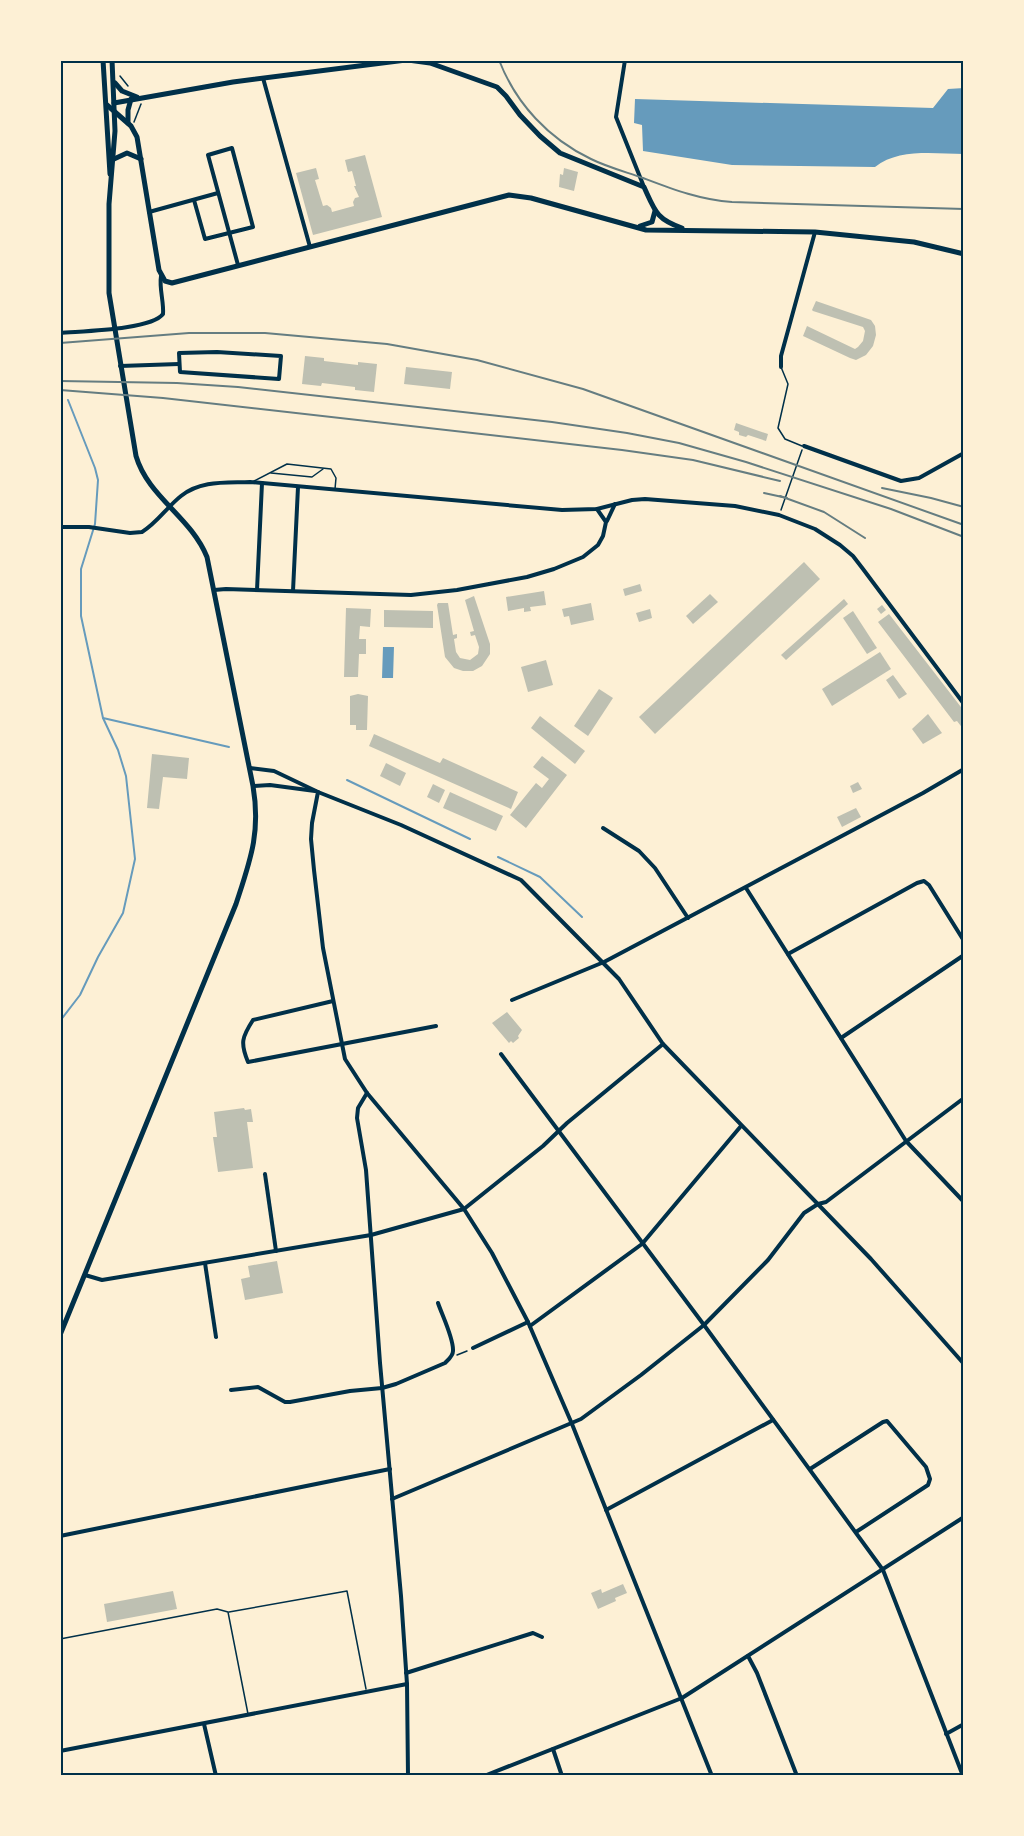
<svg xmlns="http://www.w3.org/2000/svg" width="1024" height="1836" viewBox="0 0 1024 1836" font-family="'PT Sans Narrow',sans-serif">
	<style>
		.water { fill: #669bbc }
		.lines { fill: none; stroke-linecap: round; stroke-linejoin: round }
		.stream { stroke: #669bbc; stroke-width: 2 }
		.building { fill: #bec0b2 }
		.path { stroke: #003049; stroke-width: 1.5 }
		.service { stroke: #003049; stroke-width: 1.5 }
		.minor { stroke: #003049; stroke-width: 4 }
		.secondary { stroke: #003049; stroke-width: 5 }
		.rail { stroke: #657d81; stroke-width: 2 }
		.neatline { fill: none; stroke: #003049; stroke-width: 2 }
	</style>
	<rect width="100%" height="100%" fill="#fdf0d5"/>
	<g class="water">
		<path d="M964 88V154C935 154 899 148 875 167L732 165 643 151 642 125 634 123 635 99 933 108 948 89Z"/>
		<path d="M383 647H394L393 678H382Z"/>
	</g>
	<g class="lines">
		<g class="stream">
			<path d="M103 718 229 747"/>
			<path d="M347 780 470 839"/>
			<path d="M498 857 540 877 582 917"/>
			<path d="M60 1021 80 995 98 957 123 913 135 859 126 776 118 750 103 718 81 616V569L95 524 98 480 95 468 68 400"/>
		</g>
	</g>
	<g class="building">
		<path d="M365 155 382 217 313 235 296 173 316 168 319 179 315 180 323 206 327 205 331 208 332 212 354 206 353 202 355 198 359 197 354 186H356L352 171 348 172 345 160Z"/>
		<path d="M564 168 578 172 574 191 559 187 560 174 563 175Z"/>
		<path d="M816 301 871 320 875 326 876 335 873 346 866 355 856 360 850 358 803 336 807 326 855 349 858 347 863 341 865 331 863 327 813 311 812 310Z"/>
		<path d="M305 356 324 358V361L358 365V362L377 364 374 392 355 390V387L322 383 321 386 302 384Z"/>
		<path d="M406 367 452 372 450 389 404 384Z"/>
		<path d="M736 423 768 434 766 441 748 435 746 437 739 435V432L734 430Z"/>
		<path d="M804 562 820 579 655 734 639 717Z"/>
		<path d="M640 584 642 591 625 596 623 589Z"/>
		<path d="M544 591 546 605 530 607 531 611 524 612V608L508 611 506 597Z"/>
		<path d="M710 594 718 602 693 624 686 616Z"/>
		<path d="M474 596 490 644V654L482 666 473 671H463L454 668 445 657 437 605 438 603H448L453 635 457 634V638L454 639 456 652 460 658 470 660 478 654 479 647 475 635 471 636 470 632 474 631 465 600Z"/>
		<path d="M844 599 848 604 786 660 781 655Z"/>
		<path d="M591 603 594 620 571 625 569 616 564 617 562 609Z"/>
		<path d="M882 605 886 610 881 614 877 609Z"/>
		<path d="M346 608 371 609 370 627 360 626 359 639H366V654H359L358 677H344Z"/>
		<path d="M650 609 652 618 639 622 636 613Z"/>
		<path d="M384 610 433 611V628L384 627Z"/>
		<path d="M853 611 877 648 867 654 843 618Z"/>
		<path d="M889 614 964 711V730L957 721 954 722 878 622Z"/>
		<path d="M880 652 891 669 832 706 822 689Z"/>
		<path d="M546 660 553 685 528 692 521 667Z"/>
		<path d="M893 675 907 694 899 699 886 680Z"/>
		<path d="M599 689 613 698 588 736 574 726Z"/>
		<path d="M358 694 368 696 367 730H356V725H350V696Z"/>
		<path d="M928 714 942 733 923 744 912 729Z"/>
		<path d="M540 716 585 751 575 764 531 728Z"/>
		<path d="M374 734 440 763 443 758 518 792 511 809 369 746Z"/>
		<path d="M152 754 189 758 187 779 163 777 159 809 147 808Z"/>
		<path d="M542 756 567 775 526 828 510 815 536 783 542 788 549 779 533 767Z"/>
		<path d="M386 763 406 773 400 786 380 776Z"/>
		<path d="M858 782 862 789 853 793 850 786Z"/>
		<path d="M433 784 445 790 439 803 427 797Z"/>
		<path d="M450 792 503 816 496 831 443 808Z"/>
		<path d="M856 808 861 817 842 827 837 817Z"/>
		<path d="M507 1012 522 1030 518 1036 519 1038 513 1043 511 1041 509 1043 492 1023Z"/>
		<path d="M244 1108 245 1110 251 1109 253 1122H247L253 1168 218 1172 213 1137H217L214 1112Z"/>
		<path d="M277 1261 283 1293 245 1300 241 1279 250 1277 248 1266Z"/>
		<path d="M623 1584 627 1593 615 1598 616 1601 598 1609 591 1593 601 1589 602 1593Z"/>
		<path d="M173 1591 177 1609 107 1622 104 1604Z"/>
	</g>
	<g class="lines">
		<g class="path">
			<path d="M120 76 128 86"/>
			<path d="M134 122 141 104"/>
			<path d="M781 510 802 450"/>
			<path d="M457 1355 467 1351"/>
		</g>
		<g class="service">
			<path d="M781 367 788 384 778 428 785 439 802 446"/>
			<path d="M271 473 312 477 323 469"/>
			<path d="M254 481 287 464 331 469 336 478 335 489"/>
			<path d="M229 1612 347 1591 366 1689"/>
			<path d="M60 1639 217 1609 228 1612 248 1714"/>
		</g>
		<g class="minor">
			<path d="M625 60 616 117 644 187"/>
			<path d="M263 78 310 247"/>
			<path d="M194 200 205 239 253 227 232 148 208 155 238 265"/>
			<path d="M149 212 218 193"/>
			<path d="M60 333C81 331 151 330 163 314 164 301 159 289 161 276"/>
			<path d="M217 352 281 356 279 379 180 372 179 353Z"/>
			<path d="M120 366 179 364"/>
			<path d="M781 367V356L815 232"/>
			<path d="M804 446 901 481 919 478 964 453"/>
			<path d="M607 521 615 504"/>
			<path d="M60 527H89L130 533 142 532C157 523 167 507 181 496 201 480 226 483 250 482L562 510 597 509 632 500 645 499 735 506 779 515 815 529 840 545 853 556 863 569 964 704"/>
			<path d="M214 590 226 589 411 595 457 590 527 577 554 569 583 557 598 545 603 536 606 522 597 509"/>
			<path d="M257 590 262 483"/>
			<path d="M293 591 298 487"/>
			<path d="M250 768 274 771 318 792 401 825 521 880 619 979 663 1044 871 1259 964 1364"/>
			<path d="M253 786 270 785 315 791"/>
			<path d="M318 792 312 823 311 839 314 870 323 948 345 1059 367 1093 464 1209 492 1253 528 1322 572 1424 712 1776"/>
			<path d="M603 828 639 851 655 868 688 918"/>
			<path d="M746 888 906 1141 964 1202"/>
			<path d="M788 954 917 883 924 881 929 885 964 941"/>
			<path d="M512 1000 604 962 923 793 964 769"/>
			<path d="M333 1001 253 1020C242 1037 240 1043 248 1062L436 1026"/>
			<path d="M841 1038 964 955"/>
			<path d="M501 1054 704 1325 883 1570 963 1776"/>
			<path d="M367 1093 358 1108 357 1118 366 1170 380 1363 401 1596 407 1684 408 1776"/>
			<path d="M265 1174 276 1251"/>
			<path d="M205 1263 216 1337"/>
			<path d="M85 1275 102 1280 371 1235 464 1209 543 1146 567 1123 663 1044"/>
			<path d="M530 1326 642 1244 741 1126"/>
			<path d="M473 1348 528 1322"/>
			<path d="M231 1390 258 1387 285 1402H290L350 1391 382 1388 396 1384 445 1363C449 1359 453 1356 453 1351 454 1339 442 1315 438 1303"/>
			<path d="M810 1469 883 1422 887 1421 926 1467 930 1479 928 1485 856 1532"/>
			<path d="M392 1499 581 1419 641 1375 704 1325 768 1260 804 1213 818 1204 826 1202 964 1098"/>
			<path d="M606 1510 773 1420"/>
			<path d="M60 1536 390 1469"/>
			<path d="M748 1656 757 1673 797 1776"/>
			<path d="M406 1673 533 1633 542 1637"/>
			<path d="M204 1724 216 1776"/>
			<path d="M946 1734 964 1724"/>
			<path d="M553 1749 562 1776"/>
			<path d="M60 1751 407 1684"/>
			<path d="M484 1776 682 1698 964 1517"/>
		</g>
		<g class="secondary">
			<path d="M103 60 110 174"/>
			<path d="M408 60 430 63 497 87 506 96 520 115 540 136 560 153 644 187C655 211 656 219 682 228"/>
			<path d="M115 83 122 91 137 97"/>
			<path d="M114 103 233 82 406 60"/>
			<path d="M107 105 131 126 137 137 159 270 165 281 172 283 509 195 531 198 646 230 815 232 914 242 964 254"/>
			<path d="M128 123V110L131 99"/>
			<path d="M114 159 127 153 141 159"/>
			<path d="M640 226 652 222 655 211"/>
			<path d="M60 1335 236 904C250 861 261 833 253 786L207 557C191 517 148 497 136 456L109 293V204L115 131 112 60"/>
		</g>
		<g class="rail">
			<path d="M499 60C516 104 549 139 591 159 607 167 626 172 643 178 672 189 700 200 732 202L964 209"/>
			<path d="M60 343 189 333H265L387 344 477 360 583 389 964 525"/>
			<path d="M60 381 177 383 238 387 552 422 627 433 679 443 746 462 891 509 964 537"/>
			<path d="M60 390 163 398 622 450 693 460 780 481"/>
			<path d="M882 488 931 498 964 507"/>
			<path d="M764 493 787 498"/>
			<path d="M780 496 824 512 865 538"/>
		</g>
	</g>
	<rect width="1024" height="1836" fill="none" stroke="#fdf0d5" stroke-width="123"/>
	<rect x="62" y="62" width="900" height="1712" class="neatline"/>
</svg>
